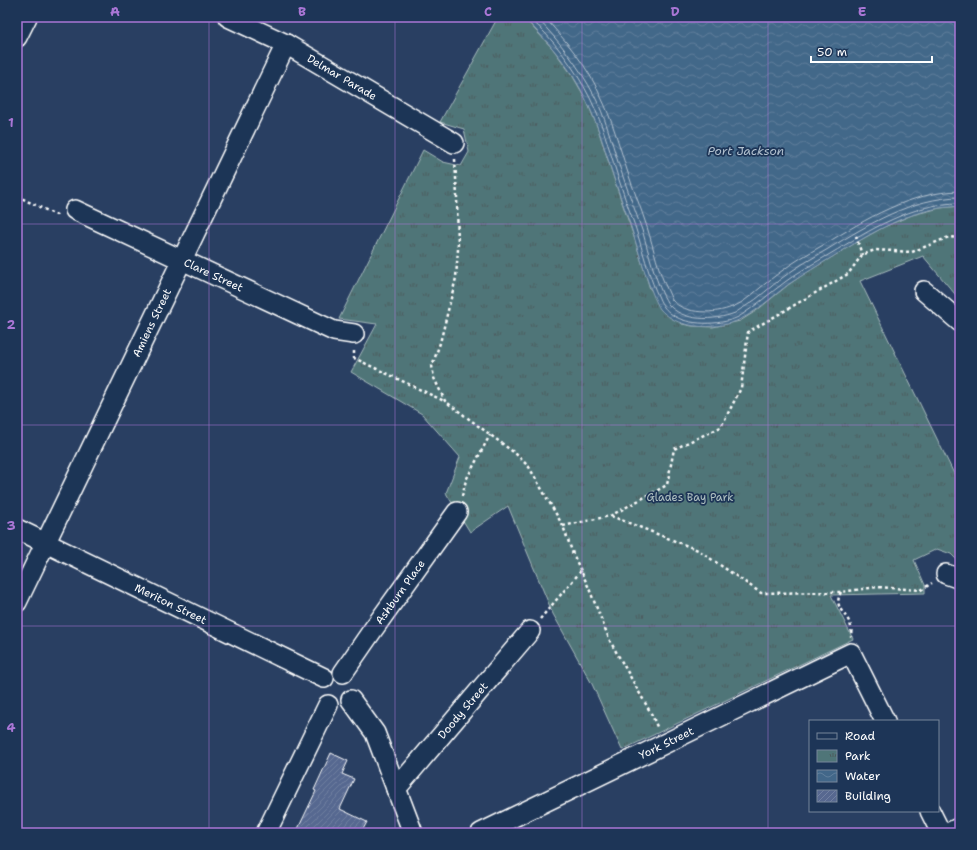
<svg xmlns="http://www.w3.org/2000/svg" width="977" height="850" viewBox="0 0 977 850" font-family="'Shantell Sans',sans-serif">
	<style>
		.park { fill: url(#park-tufts); stroke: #a7babc }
		.water { fill: url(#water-waves); stroke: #8ea4b8 }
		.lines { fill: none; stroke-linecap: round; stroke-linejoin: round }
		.shore { stroke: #b3c2d0; stroke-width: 1 }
		.building { fill: url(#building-hatch); stroke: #fff }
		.street-casing { stroke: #fff; stroke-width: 22 }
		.path { stroke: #fff; stroke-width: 2.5; stroke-dasharray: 3 3; stroke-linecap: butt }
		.street { stroke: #1d3557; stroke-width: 19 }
		.grid { fill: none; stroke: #a976d5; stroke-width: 1; stroke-opacity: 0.55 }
		.labels { text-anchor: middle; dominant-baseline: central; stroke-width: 3.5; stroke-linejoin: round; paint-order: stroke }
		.street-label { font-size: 11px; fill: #fff; stroke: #1d3557 }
		.park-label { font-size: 11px; fill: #b0c1c2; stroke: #1d3557 }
		.water-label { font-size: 12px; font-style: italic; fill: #b3c2d0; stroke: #1d3557 }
		.neatline { fill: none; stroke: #a976d5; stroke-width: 1.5 }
		.grid-label { font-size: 13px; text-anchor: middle; font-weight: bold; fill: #a976d5 }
	</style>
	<defs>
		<pattern id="park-tufts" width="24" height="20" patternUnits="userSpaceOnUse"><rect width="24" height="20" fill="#4f7578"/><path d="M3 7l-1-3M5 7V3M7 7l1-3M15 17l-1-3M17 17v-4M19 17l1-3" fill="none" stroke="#4d5c5e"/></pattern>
		<pattern id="water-waves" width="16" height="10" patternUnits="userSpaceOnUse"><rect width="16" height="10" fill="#426789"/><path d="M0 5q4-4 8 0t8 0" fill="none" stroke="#5e7e9b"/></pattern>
		<pattern id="building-hatch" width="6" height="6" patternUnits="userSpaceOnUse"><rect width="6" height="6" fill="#576890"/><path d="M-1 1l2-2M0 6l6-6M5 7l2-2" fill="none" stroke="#707fa1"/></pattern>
	</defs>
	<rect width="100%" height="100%" fill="#293f62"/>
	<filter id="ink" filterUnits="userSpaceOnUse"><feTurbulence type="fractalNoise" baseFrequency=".025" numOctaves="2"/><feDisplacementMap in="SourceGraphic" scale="8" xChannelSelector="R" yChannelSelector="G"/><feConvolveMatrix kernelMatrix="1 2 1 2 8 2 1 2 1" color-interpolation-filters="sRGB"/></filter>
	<g filter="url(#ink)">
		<path class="park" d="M498 17H523L553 49 572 75 587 101 598 129 617 188 635 240 650 289 682 324 692 326 713 327 740 321 756 311 788 285 804 274 857 242 884 227 912 215 940 208 960 206V300L923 256 860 281 960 486V563L951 554 937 549 914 560 925 585V593L831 595 853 639 622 750 592 684 553 614 508 506 470 532 446 493 460 457 422 414 351 372 377 324 339 319 423 150 443 162 461 166 469 152 464 129 440 122Z"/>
		<path class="water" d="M523 17H960V206C953 207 946 207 940 208 901 214 867 236 834 256 819 265 804 274 789 284 766 301 746 324 715 326 696 328 674 325 660 309 658 306 656 301 654 297 646 279 641 259 635 240 630 222 623 205 617 187 607 158 600 129 587 102 573 70 548 41 523 17Z"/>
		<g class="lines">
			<g class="shore">
				<path d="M529 17C554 40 575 68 590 98 604 126 611 157 621 186 626 203 634 221 639 239 645 259 650 279 659 298 660 301 662 304 664 307 666 310 672 315 676 317 692 326 725 325 740 316 756 306 770 293 785 282 799 271 815 263 830 254 870 230 912 203 960 203"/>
				<path d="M536 17C559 41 579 66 594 95 605 116 611 140 618 162 626 186 635 210 643 233 649 254 654 275 663 295 665 298 666 301 668 304 683 322 714 321 735 313 738 311 742 308 746 306 759 298 770 287 782 278 796 267 813 258 828 249 869 224 911 198 960 197"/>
				<path d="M544 17C566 41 587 65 600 95 612 119 619 145 627 170 633 189 641 208 647 227 654 249 658 271 668 291 669 294 671 297 672 300 685 315 716 314 732 307 738 305 744 301 749 297 759 289 768 281 779 273 793 262 809 253 825 244 866 219 910 192 960 191"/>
			</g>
		</g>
		<path class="building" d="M331 753 348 761 342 774 354 779 340 809 367 822 361 833H296L316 791 314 790Z"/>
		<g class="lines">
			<defs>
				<g id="street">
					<path id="s1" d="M228 17 286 44 454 143"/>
					<path d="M17 37 27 17"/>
					<path id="s2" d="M75 210 334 331 354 334"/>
					<path d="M924 291 960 322"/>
					<path id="s3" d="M17 529 324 678"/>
					<path d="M946 574 960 579"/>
					<path id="s4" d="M17 602 286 44"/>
					<path id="s5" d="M343 673 372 631 457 512"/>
					<path d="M351 700 375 733 413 833"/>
					<path id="s6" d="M396 789 530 631"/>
					<path d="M930 811 941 833"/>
					<path d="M266 833 328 705"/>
					<path id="s7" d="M481 833 851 653 885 721"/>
					<path d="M948 833 960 827"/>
				</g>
			</defs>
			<use href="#street" class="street-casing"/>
			<g class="path">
				<path d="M455 159 457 197 458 249 456 278 440 343 432 366 434 378 445 401 516 454 529 467 563 526 573 554 588 586 610 641 652 715 658 729"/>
				<path d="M17 196 56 215 58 214"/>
				<path d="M856 236 862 255"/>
				<path d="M354 351V358L444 401"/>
				<path d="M462 496 466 480 490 435"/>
				<path d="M611 516 698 550 761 593 841 592 877 587 921 590 932 583"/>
				<path d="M563 526 610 516 667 485 674 449 721 427 741 388 748 332 848 274 862 255 875 250 912 252 949 237 960 238"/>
				<path d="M841 592C832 609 848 613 851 627 852 630 851 634 851 637"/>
				<path d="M540 619 581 571"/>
			</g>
			<use href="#street" class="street"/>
		</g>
	</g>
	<path class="grid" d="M209 17V833M395 17V833M582 17V833M768 17V833M17 224H960M17 425H960M17 626H960"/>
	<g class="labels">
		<g class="street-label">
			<text stroke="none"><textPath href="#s1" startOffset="129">Delmar Parade</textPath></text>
			<text stroke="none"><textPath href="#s2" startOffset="153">Clare Street</textPath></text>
			<text stroke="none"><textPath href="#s4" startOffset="310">Amiens Street</textPath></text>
			<text stroke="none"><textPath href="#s5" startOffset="99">Ashburn Place</textPath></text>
			<text stroke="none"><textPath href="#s3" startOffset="171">Meriton Street</textPath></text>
			<text stroke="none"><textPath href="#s6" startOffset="103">Doody Street</textPath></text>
			<text stroke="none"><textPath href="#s7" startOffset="206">York Street</textPath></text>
		</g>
		<g class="park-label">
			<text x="690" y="497">Glades Bay Park</text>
		</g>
		<g class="water-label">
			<text x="746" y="151">Port Jackson</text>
		</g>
	</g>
	<rect width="977" height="850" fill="none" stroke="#1d3557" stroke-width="44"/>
	<rect x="809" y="720" width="130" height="92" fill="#1d3557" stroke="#77869a"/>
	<rect x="817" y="733" width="20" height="6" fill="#1d3557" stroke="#77869a"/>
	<text x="845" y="740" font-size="12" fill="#ffffff">Road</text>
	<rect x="817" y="750" width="20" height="12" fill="url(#park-tufts)" stroke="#77869a"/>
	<text x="845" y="760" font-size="12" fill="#ffffff">Park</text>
	<rect x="817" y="770" width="20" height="12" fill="url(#water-waves)" stroke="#77869a"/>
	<text x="845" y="780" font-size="12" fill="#ffffff">Water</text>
	<rect x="817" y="790" width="20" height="12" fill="url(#building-hatch)" stroke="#77869a"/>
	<text x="845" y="800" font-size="12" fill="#ffffff">Building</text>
	<path d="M811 56v6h121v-6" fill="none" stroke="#ffffff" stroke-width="2"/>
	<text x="817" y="56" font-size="12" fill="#ffffff" stroke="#1d3557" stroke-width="3" paint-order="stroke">50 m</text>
	<rect x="22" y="22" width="933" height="806" class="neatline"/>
	<g class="grid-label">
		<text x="115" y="16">A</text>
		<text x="302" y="16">B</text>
		<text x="488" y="16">C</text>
		<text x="675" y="16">D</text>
		<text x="862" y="16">E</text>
		<text x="11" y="127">1</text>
		<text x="11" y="329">2</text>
		<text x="11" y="530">3</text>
		<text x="11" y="732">4</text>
	</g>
</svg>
